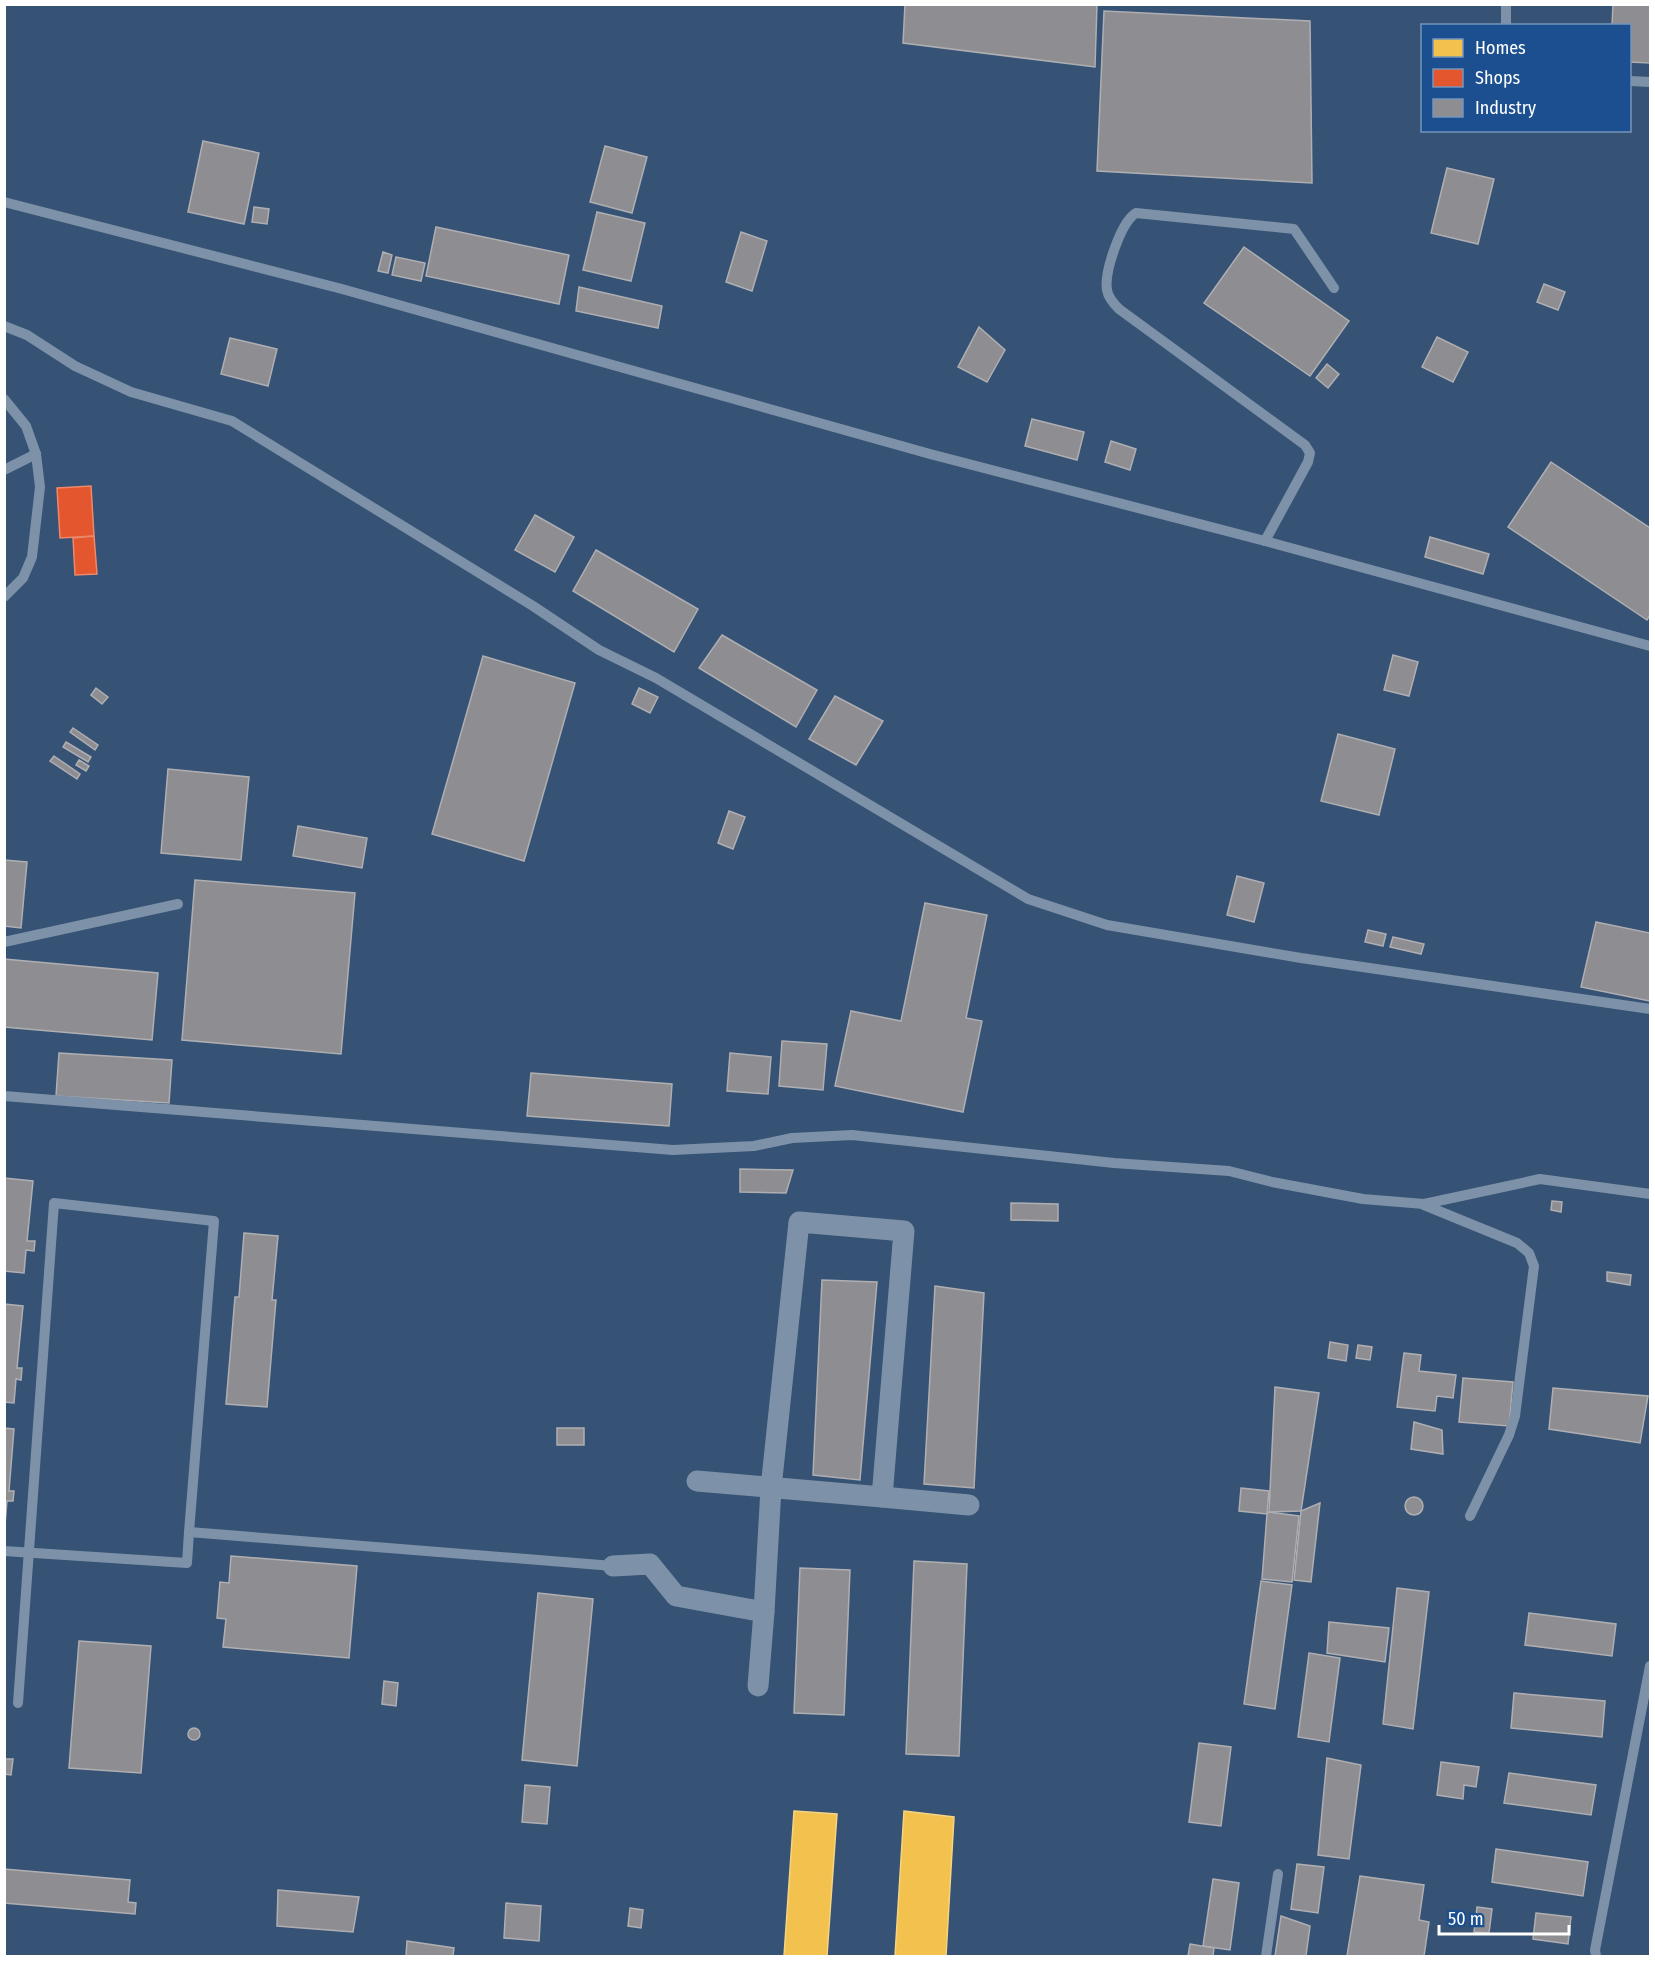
<svg xmlns="http://www.w3.org/2000/svg" width="1655" height="1961" viewBox="0 0 1655 1961" font-family="'Fira Sans Condensed',sans-serif">
	<style>
		.homes { fill: #f2c14e; stroke: #f6d483; stroke-width: 1.5 }
		.shops { fill: #e4572e; stroke: #ec896d; stroke-width: 1.5 }
		.industry { fill: #8d8d92; stroke: #afafb3; stroke-width: 1.5 }
		.lines { fill: none; stroke-linecap: round; stroke-linejoin: round }
		.service { stroke: #7d92a8; stroke-width: 10 }
		.minor { stroke: #7d92a8; stroke-width: 21 }
	</style>
	<rect width="100%" height="100%" fill="#365274"/>
	<g class="homes">
		<path d="M794 1811 837 1814 827 1956H784Z"/>
		<path d="M904 1811 954 1817 946 1956H895Z"/>
	</g>
	<g class="shops">
		<path d="M91 486 94 536 60 538 57 488Z"/>
		<path d="M94 536 97 574 75 575 73 538Z"/>
	</g>
	<g class="industry">
		<path d="M905 4H1097L1095 67 903 43Z"/>
		<path d="M1613 4H1650V63L1630 62V26H1612Z"/>
		<path d="M1104 11 1310 21 1312 183 1097 171Z"/>
		<path d="M203 141 259 153 244 224 188 212Z"/>
		<path d="M605 146 647 157 632 213 590 202Z"/>
		<path d="M1447 168 1494 179 1478 244 1431 233Z"/>
		<path d="M254 207 269 209 267 224 252 222Z"/>
		<path d="M597 212 645 223 631 281 583 270Z"/>
		<path d="M436 227 569 255 559 304 426 276Z"/>
		<path d="M741 232 767 241 752 291 726 282Z"/>
		<path d="M1244 247 1349 321 1310 376 1204 303Z"/>
		<path d="M383 252 392 255 388 273 378 271Z"/>
		<path d="M396 257 425 263 421 281 392 275Z"/>
		<path d="M1544 284 1565 292 1558 310 1537 302Z"/>
		<path d="M579 287 662 306 658 328 576 311Z"/>
		<path d="M979 327 1005 350 987 382 958 367Z"/>
		<path d="M1437 337 1468 352 1453 382 1422 367Z"/>
		<path d="M230 338 277 349 268 386 221 374Z"/>
		<path d="M1327 364 1339 374 1328 388 1316 378Z"/>
		<path d="M1032 419 1084 432 1077 460 1025 446Z"/>
		<path d="M1111 441 1136 449 1130 470 1105 462Z"/>
		<path d="M1551 462 1650 528V615L1647 620 1508 527Z"/>
		<path d="M535 515 574 537 555 572 515 550Z"/>
		<path d="M1430 537 1489 554 1483 574 1425 557Z"/>
		<path d="M596 550 698 609 674 652 573 591Z"/>
		<path d="M722 635 817 690 796 727 699 668Z"/>
		<path d="M1393 655 1418 662 1409 696 1384 690Z"/>
		<path d="M483 656 575 683 524 861 432 834Z"/>
		<path d="M96 688 108 697 102 704 91 695Z"/>
		<path d="M639 688 658 697 650 713 632 704Z"/>
		<path d="M835 696 883 721 856 765 809 739Z"/>
		<path d="M73 728 98 745 95 750 70 732Z"/>
		<path d="M1338 734 1395 749 1379 815 1321 801Z"/>
		<path d="M66 742 91 757 88 762 63 747Z"/>
		<path d="M54 756 80 774 77 779 50 761Z"/>
		<path d="M79 760 89 766 86 771 76 765Z"/>
		<path d="M168 769 249 777 241 860 161 853Z"/>
		<path d="M729 811 745 817 733 849 718 843Z"/>
		<path d="M298 826 367 838 362 868 293 856Z"/>
		<path d="M4 860 27 862 21 928 4 926Z"/>
		<path d="M1237 876 1264 883 1254 922 1227 915Z"/>
		<path d="M195 880 355 893 341 1054 182 1040Z"/>
		<path d="M925 903 987 915 966 1018 982 1021 963 1112 835 1086 851 1011 901 1021Z"/>
		<path d="M1596 922 1650 933V1001L1581 987Z"/>
		<path d="M1368 930 1386 934 1383 946 1365 942Z"/>
		<path d="M1393 937 1424 944 1421 954 1390 947Z"/>
		<path d="M4 959 158 973 152 1040 4 1027Z"/>
		<path d="M782 1041 827 1044 823 1090 779 1086Z"/>
		<path d="M59 1053 172 1060 169 1103 56 1096Z"/>
		<path d="M730 1053 771 1057 768 1094 727 1091Z"/>
		<path d="M531 1073 672 1084 669 1126 527 1116Z"/>
		<path d="M740 1169 793 1170 786 1193 740 1192Z"/>
		<path d="M4 1178 33 1181 27 1241H35L34 1251 26 1250 24 1273 4 1271Z"/>
		<path d="M1552 1201 1562 1202 1561 1212 1551 1210Z"/>
		<path d="M1011 1203 1058 1204V1221L1011 1220Z"/>
		<path d="M244 1233 278 1236 272 1300H276L267 1407 226 1404 235 1297H239Z"/>
		<path d="M1607 1272 1631 1275 1630 1285 1607 1281Z"/>
		<path d="M822 1280 877 1282 860 1480 813 1475Z"/>
		<path d="M935 1286 984 1293 974 1488 924 1484Z"/>
		<path d="M4 1304 23 1306 17 1368H22L21 1380 16 1379 14 1403 4 1402Z"/>
		<path d="M1330 1342 1348 1345 1346 1361 1328 1358Z"/>
		<path d="M1358 1345 1372 1347 1370 1360 1356 1358Z"/>
		<path d="M1404 1353 1421 1355 1419 1371 1456 1375 1453 1398 1437 1396 1435 1411 1397 1407Z"/>
		<path d="M1463 1378 1513 1382 1509 1426 1459 1422Z"/>
		<path d="M1275 1387 1319 1393 1301 1511 1269 1512Z"/>
		<path d="M1553 1388 1648 1396 1640 1443 1549 1429Z"/>
		<path d="M1414 1422 1442 1430 1443 1454 1411 1449Z"/>
		<path d="M4 1428 14 1429 9 1491H14L13 1501H7L5 1525Z"/>
		<rect x="557" y="1428" width="27" height="17"/>
		<path d="M1241 1488 1269 1491 1267 1514 1239 1511Z"/>
		<circle cx="1414" cy="1506" r="9"/>
		<path d="M1320 1503 1311 1582 1294 1580 1301 1511Z"/>
		<path d="M1269 1512 1299 1516 1292 1582 1262 1579 1267 1514Z"/>
		<path d="M231 1556 357 1566 349 1658 223 1647 226 1619 217 1618 220 1582 229 1583Z"/>
		<path d="M914 1561 967 1564 959 1756 906 1754Z"/>
		<path d="M800 1568 850 1570 844 1715 794 1713Z"/>
		<path d="M1261 1581 1292 1585 1275 1709 1244 1704Z"/>
		<path d="M1397 1588 1429 1592 1413 1729 1383 1724Z"/>
		<path d="M538 1593 593 1599 577 1766 522 1760Z"/>
		<path d="M1529 1613 1616 1624 1612 1656 1525 1645Z"/>
		<path d="M1329 1622 1389 1628 1385 1662 1327 1653Z"/>
		<path d="M79 1641 151 1646 141 1773 69 1768Z"/>
		<path d="M1309 1653 1340 1658 1329 1742 1298 1737Z"/>
		<path d="M384 1681 398 1683 396 1706 382 1704Z"/>
		<path d="M1514 1693 1605 1701 1602 1737 1511 1728Z"/>
		<circle cx="194" cy="1734" r="6"/>
		<path d="M1199 1743 1231 1747 1221 1826 1189 1822Z"/>
		<path d="M1327 1758 1361 1765 1349 1859 1318 1855Z"/>
		<path d="M4 1759H13L11 1775 4 1774Z"/>
		<path d="M1441 1762 1479 1767 1476 1787 1464 1785 1463 1799 1437 1795Z"/>
		<path d="M1509 1773 1596 1785 1591 1815 1504 1803Z"/>
		<path d="M525 1785 550 1787 547 1824 522 1822Z"/>
		<path d="M1496 1849 1588 1862 1583 1896 1492 1882Z"/>
		<path d="M1297 1864 1324 1867 1318 1913 1291 1909Z"/>
		<path d="M4 1869 130 1880 128 1902 136 1903 135 1914 4 1903Z"/>
		<path d="M1360 1876 1424 1885 1419 1920 1429 1922 1424 1956H1347Z"/>
		<path d="M1213 1879 1239 1883 1230 1950 1203 1946Z"/>
		<path d="M278 1890 359 1897 353 1932 277 1926Z"/>
		<path d="M506 1903 541 1906 539 1941 504 1938Z"/>
		<path d="M1477 1907 1492 1909 1489 1933 1474 1932Z"/>
		<path d="M630 1908 643 1910 641 1928 628 1926Z"/>
		<path d="M1536 1913 1571 1917 1568 1944 1533 1939Z"/>
		<path d="M1281 1916 1310 1926 1306 1956H1275Z"/>
		<path d="M407 1941 454 1948 453 1956H406Z"/>
		<path d="M1190 1944 1214 1948 1213 1956H1188Z"/>
	</g>
	<g class="lines">
		<g class="service">
			<path d="M1506 26V4"/>
			<path d="M1630 81 1650 82"/>
			<path d="M4 202 342 289 930 454 1265 541 1650 646"/>
			<path d="M4 326 27 335 75 366 131 392 232 421 533 606 599 650 656 678 1028 899 1107 925 1301 958 1650 1009"/>
			<path d="M4 399 26 426 36 454 40 487 32 557 23 578 4 597"/>
			<path d="M4 470 36 454"/>
			<path d="M1265 541 1308 462 1310 453 1305 445 1119 309C1114 304 1108 297 1107 290 1104 272 1121 222 1136 213L1294 229 1334 288"/>
			<path d="M4 942 178 904"/>
			<path d="M4 1096 673 1150 754 1146 792 1138 852 1135 1114 1163 1229 1171 1272 1182 1363 1199 1424 1204 1540 1179 1650 1194"/>
			<path d="M1424 1205 1517 1243 1529 1253 1534 1266 1515 1416 1509 1435 1470 1516"/>
			<path d="M4 1551 187 1563 189 1532 613 1566"/>
			<path d="M18 1703 54 1203 214 1221 189 1532"/>
			<path d="M1266 1956 1278 1874"/>
			<path d="M1596 1956 1595 1950 1650 1666"/>
		</g>
		<g class="minor">
			<path d="M697 1481 882 1497 904 1231 799 1222 771 1488 764 1612"/>
			<path d="M882 1497 969 1505"/>
			<path d="M613 1566 650 1564 676 1596 764 1612 758 1686"/>
		</g>
	</g>
	<rect width="1655" height="1961" fill="none" stroke="#ffffff" stroke-width="12"/>
	<rect x="1421" y="24" width="210" height="108" fill="#1b4f8f" stroke="#7695bc" stroke-width="1.5"/>
	<rect x="1433" y="39" width="30" height="18" fill="#f2c14e" stroke="#7695bc" stroke-width="1.5"/>
	<text x="1475" y="54" font-size="18" fill="#ffffff">Homes</text>
	<rect x="1433" y="69" width="30" height="18" fill="#e4572e" stroke="#7695bc" stroke-width="1.5"/>
	<text x="1475" y="84" font-size="18" fill="#ffffff">Shops</text>
	<rect x="1433" y="99" width="30" height="18" fill="#8d8d92" stroke="#7695bc" stroke-width="1.5"/>
	<text x="1475" y="114" font-size="18" fill="#ffffff">Industry</text>
	<path d="M1439 1925v9h130v-9" fill="none" stroke="#ffffff" stroke-width="3"/>
	<text x="1448" y="1925" font-size="18" fill="#ffffff" stroke="#1b4f8f" stroke-width="4.5" paint-order="stroke">50 m</text>
</svg>
